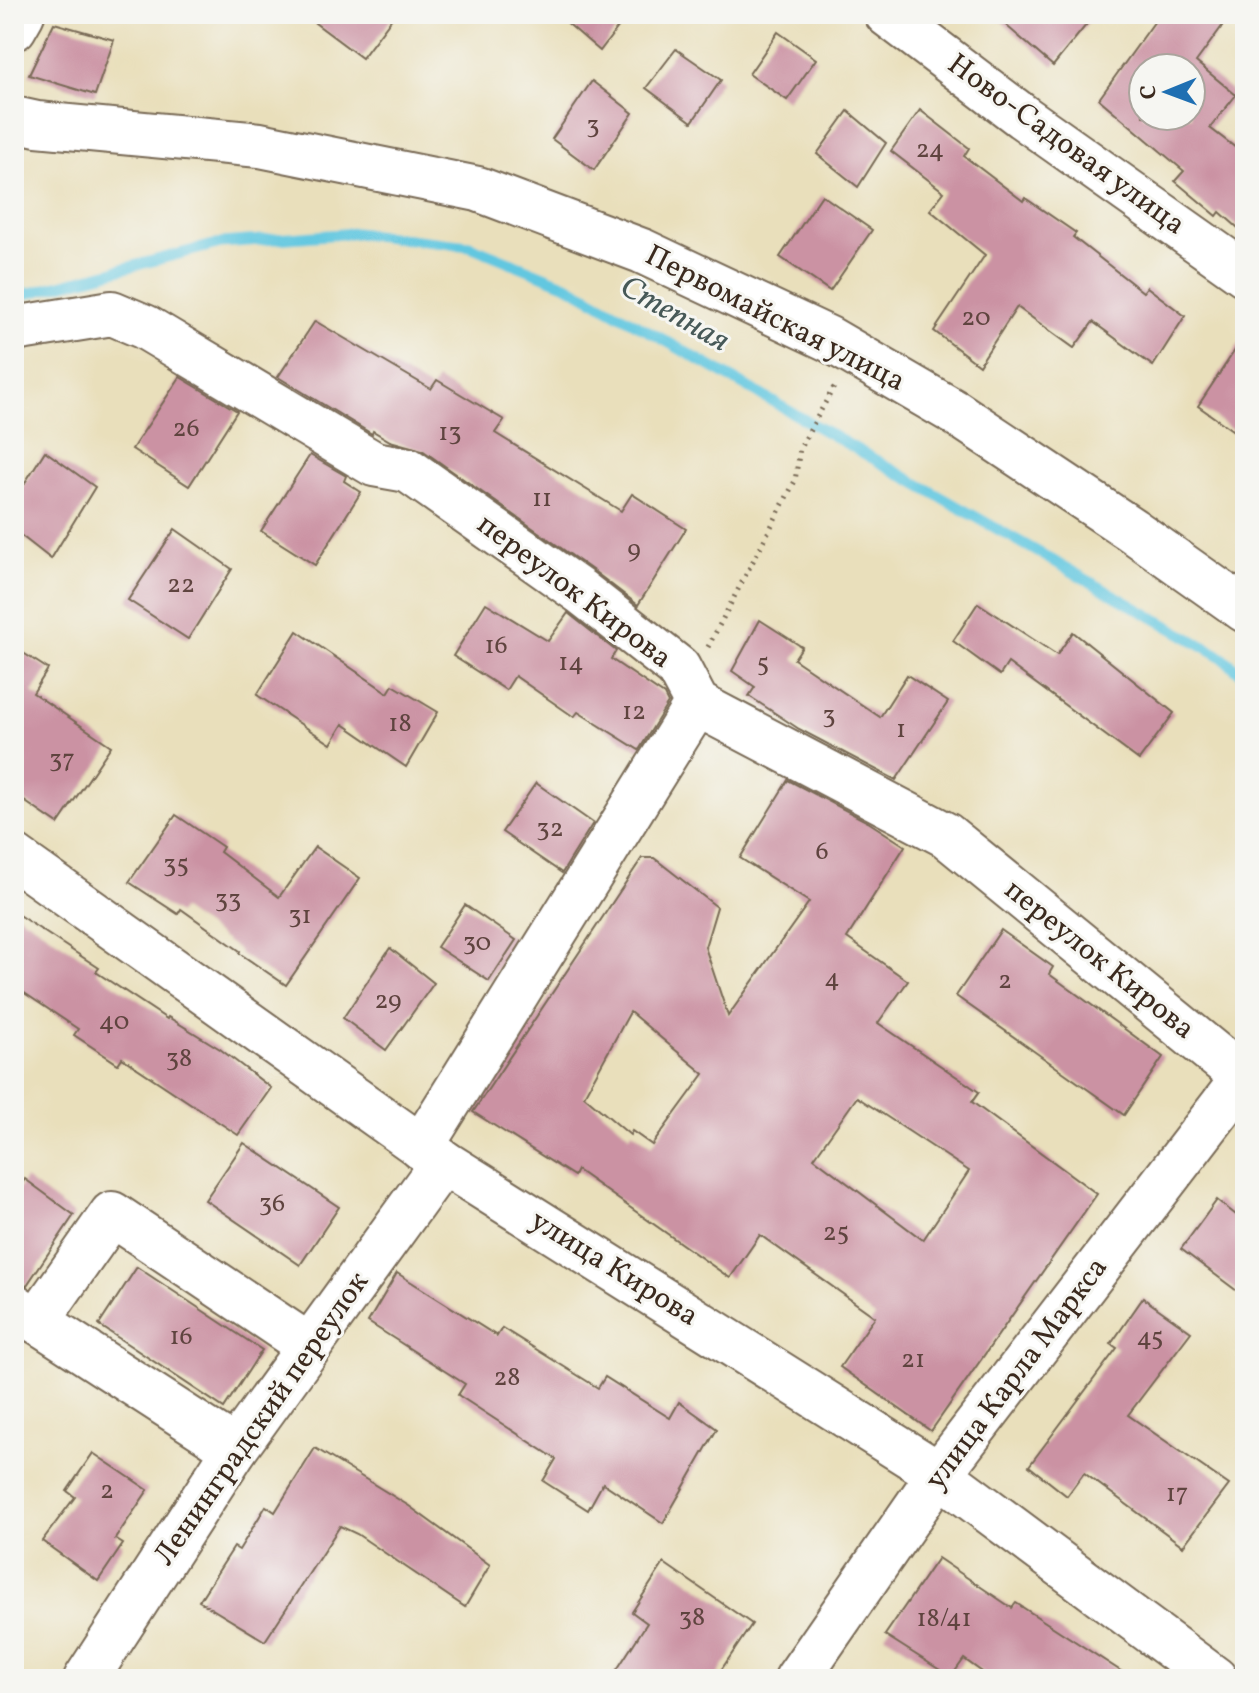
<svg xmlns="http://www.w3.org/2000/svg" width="1259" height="1693" viewBox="0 0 1259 1693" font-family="Vollkorn,serif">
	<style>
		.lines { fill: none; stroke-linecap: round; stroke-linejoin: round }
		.stream { stroke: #62c7e0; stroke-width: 11 }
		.building { fill: #cb92a3; fill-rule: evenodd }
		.minor-casing { stroke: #786955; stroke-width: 48 }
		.path { stroke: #786955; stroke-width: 5; stroke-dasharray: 2 6; stroke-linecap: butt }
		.minor { stroke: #fff; stroke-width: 44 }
		.labels { text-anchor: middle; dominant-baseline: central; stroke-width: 6; stroke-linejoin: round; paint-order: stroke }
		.number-label { font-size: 26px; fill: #5f443f }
		.street-label { font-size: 30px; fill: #3b2a1e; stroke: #f6f6f2 }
		.water-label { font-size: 32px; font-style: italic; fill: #475958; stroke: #f6f6f2 }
	</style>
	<rect width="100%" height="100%" fill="#f6f6f2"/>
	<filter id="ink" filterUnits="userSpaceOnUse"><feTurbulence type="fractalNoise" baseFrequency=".0125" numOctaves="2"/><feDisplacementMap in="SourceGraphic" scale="16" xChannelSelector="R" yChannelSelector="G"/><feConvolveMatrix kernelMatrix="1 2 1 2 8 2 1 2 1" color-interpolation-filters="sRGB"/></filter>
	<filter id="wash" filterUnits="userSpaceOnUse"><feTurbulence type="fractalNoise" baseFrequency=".006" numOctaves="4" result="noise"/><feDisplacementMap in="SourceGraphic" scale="32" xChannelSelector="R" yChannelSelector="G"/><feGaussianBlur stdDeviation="1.8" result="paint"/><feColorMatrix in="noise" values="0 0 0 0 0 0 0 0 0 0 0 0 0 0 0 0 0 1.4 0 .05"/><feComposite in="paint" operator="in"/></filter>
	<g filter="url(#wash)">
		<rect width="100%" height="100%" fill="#e9dfbb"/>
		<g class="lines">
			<path class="stream" d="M14 294 30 293 221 243 355 233 470 246 569 286 1221 656 1245 677"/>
		</g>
		<g id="blocks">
			<g class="building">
				<path d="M303 14H395L362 58Z"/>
				<path d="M557 14H628L600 51Z"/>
				<path d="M993 14H1095L1053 66Z"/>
				<path d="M1160 14H1231L1196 62 1236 95 1210 128 1245 155V234L1220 212 1217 216 1175 181 1184 171 1099 99ZM1143 68H1191V116H1143Z"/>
				<path d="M54 23 114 40 95 95 29 75Z"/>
				<path d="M778 32 816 59 787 100 749 74Z"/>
				<path d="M676 49 721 80 692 122 646 88Z"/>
				<path d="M592 81 633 113 594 170 552 139Z"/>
				<path d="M920 110 969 148 964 156 1023 201 1025 198 1076 233 1073 237 1143 292 1147 287 1185 316 1153 366 1093 322 1074 348 1017 307 979 365 934 331 985 255 930 210 944 192 891 151Z"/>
				<path d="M848 111 886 143 858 187 817 154Z"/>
				<path d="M822 195 872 230 830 291 780 257Z"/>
				<path d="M315 321 431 389 437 380 504 420 495 433 621 511 632 494 686 529 638 605 595 572 422 450 390 441 373 431 372 434 278 377Z"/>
				<path d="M1245 335V439L1198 406Z"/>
				<path d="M180 377 237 411 189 486 132 449Z"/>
				<path d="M45 451 95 487 51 559 14 530V500Z"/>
				<path d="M310 455 346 476 344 481 361 492 315 565 261 531Z"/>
				<path d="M175 529 232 569 188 639 128 600Z"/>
				<path d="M486 603 548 641 568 613 616 651 611 659 664 695 668 703 639 750 578 712 574 717 515 676 506 690 453 656Z"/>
				<path d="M978 603 1057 655 1073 632 1174 713 1139 760 1008 663 1000 675 953 641Z"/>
				<path d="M760 620 802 647 794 659 880 717 907 675 948 702 896 780 799 729 749 696 755 687 732 671Z"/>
				<path d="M297 631 388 693 393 685 438 712 406 767 343 724 331 744 257 695Z"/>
				<path d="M14 647 48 669 33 693 111 746 58 824 14 794Z"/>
				<path d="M788 780 868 822 905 846 847 938 908 981 878 1023 979 1092 972 1102 1097 1194 931 1431 840 1367 875 1317 760 1235 730 1278 577 1170 574 1176 473 1112 642 858H654L717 907 705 947 728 1016 809 902 740 858ZM630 1012 704 1074 652 1145 632 1131 630 1135 584 1096ZM857 1097 969 1171 923 1240 814 1158Z"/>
				<path d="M536 783 593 823 562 873 502 832Z"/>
				<path d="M176 815 223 847 220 852 279 897 315 847 360 878 286 985 239 953 240 951 181 909 178 914 129 882Z"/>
				<path d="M465 905 516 940 489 981 437 947Z"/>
				<path d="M14 912 99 968 96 972 167 1019 168 1017 220 1049 271 1088 238 1135 122 1058 118 1064 74 1035 78 1029 14 986Z"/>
				<path d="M1001 930 1053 967 1049 974 1163 1057 1124 1115 956 996Z"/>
				<path d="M390 948 434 983 386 1050 343 1018Z"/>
				<path d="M244 1143 339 1207 300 1265 205 1200Z"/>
				<path d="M25 1179 74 1215 27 1285 14 1281V1195Z"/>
				<path d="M1217 1200 1245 1222V1297L1181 1249Z"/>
				<path d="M137 1267 262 1350 224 1408 99 1325Z"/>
				<path d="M397 1273 497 1336 502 1328 598 1388 605 1377 670 1418 679 1402 717 1429 663 1523 603 1483 588 1510 543 1481 556 1459 458 1395 465 1384 368 1322Z"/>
				<path d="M1143 1298 1191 1332 1128 1415 1229 1485 1183 1546 1084 1473 1067 1496 1029 1466 1117 1348 1111 1344Z"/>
				<path d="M315 1448 409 1506 490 1565 465 1607 357 1534 340 1526 265 1641 199 1601 234 1547 239 1550 266 1506 275 1512Z"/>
				<path d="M93 1453 148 1490 115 1539 123 1544 98 1581 42 1541 75 1497 67 1491Z"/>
				<path d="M938 1558 1012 1608 1016 1603 1133 1679H992L964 1659 951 1677 885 1635Z"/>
				<path d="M664 1563 752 1624 715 1679H611L647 1623 632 1612Z"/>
			</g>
		</g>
	</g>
	<g filter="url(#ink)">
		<use href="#blocks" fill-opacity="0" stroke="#786955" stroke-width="2"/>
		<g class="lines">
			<defs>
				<g id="minor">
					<path d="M887 14 1023 117 1245 274"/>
					<path d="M14 28 22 14"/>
					<path d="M14 119 37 124 260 145 478 189 642 251 829 339 956 413 1132 530 1245 610"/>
					<path d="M14 329 112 313 145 327 374 464 408 470 581 592 678 668 697 704 946 835 1244 1078"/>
					<path d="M14 857 443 1162 939 1474 1215 1679"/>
					<path d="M421 1147 697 704"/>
					<path d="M14 1306 235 1449"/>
					<path d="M37 1321 112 1214 309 1346"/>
					<path d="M86 1679 235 1449 443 1162"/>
					<path d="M797 1679 939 1474 1245 1076"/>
				</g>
			</defs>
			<use href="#minor" class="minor-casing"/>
			<path class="path" d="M708 647 795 481 800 448 834 387"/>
			<use href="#minor" class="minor"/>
		</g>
	</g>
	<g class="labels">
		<g class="number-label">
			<text x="593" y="126">3</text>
			<text x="930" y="150">24</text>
			<text x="976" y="318">20</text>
			<text x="186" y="429">26</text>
			<text x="450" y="433">13</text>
			<text x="542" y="499">11</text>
			<text x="634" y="550">9</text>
			<text x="181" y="585">22</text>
			<text x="496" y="646">16</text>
			<text x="571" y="663">14</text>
			<text x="763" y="664">5</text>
			<text x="634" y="712">12</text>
			<text x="829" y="716">3</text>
			<text x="400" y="724">18</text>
			<text x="901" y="730">1</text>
			<text x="62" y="760">37</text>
			<text x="550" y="829">32</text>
			<text x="822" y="852">6</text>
			<text x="176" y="865">35</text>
			<text x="228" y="900">33</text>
			<text x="300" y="916">31</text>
			<text x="477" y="943">30</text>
			<text x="832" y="979">4</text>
			<text x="1005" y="981">2</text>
			<text x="388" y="1001">29</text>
			<text x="114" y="1022">40</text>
			<text x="179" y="1059">38</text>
			<text x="272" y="1204">36</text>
			<text x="836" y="1233">25</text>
			<text x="181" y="1337">16</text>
			<text x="1150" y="1338">45</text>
			<text x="913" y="1360">21</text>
			<text x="507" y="1378">28</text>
			<text x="107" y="1491">2</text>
			<text x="1177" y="1494">17</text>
			<text x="692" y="1618">38</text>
			<text x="944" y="1619">18/41</text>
		</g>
		<g class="street-label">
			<text transform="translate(1066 145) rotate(36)">Ново-Садовая улица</text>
			<text transform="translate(775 319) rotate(27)">Первомайская улица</text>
			<text transform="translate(574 592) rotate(37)">переулок Кирова</text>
			<text transform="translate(1099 960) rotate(39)">переулок Кирова</text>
			<text transform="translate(614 1269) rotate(32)">улица Кирова</text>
			<text transform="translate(1017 1374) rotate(-53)">улица Карла Маркса</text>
			<text transform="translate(262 1419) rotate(-55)">Ленинградский переулок</text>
		</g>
		<g class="water-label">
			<text transform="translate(674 315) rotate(30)">Степная</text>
		</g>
	</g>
	<rect width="1259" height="1693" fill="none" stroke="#f6f6f2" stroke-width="48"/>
	<g transform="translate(1167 92) rotate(269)"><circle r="38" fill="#f6f6f2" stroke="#aba49d" stroke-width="2"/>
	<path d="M0-6L14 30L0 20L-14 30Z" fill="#1f6fb2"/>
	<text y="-12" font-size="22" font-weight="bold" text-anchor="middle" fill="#3b2a1e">С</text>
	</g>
</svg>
